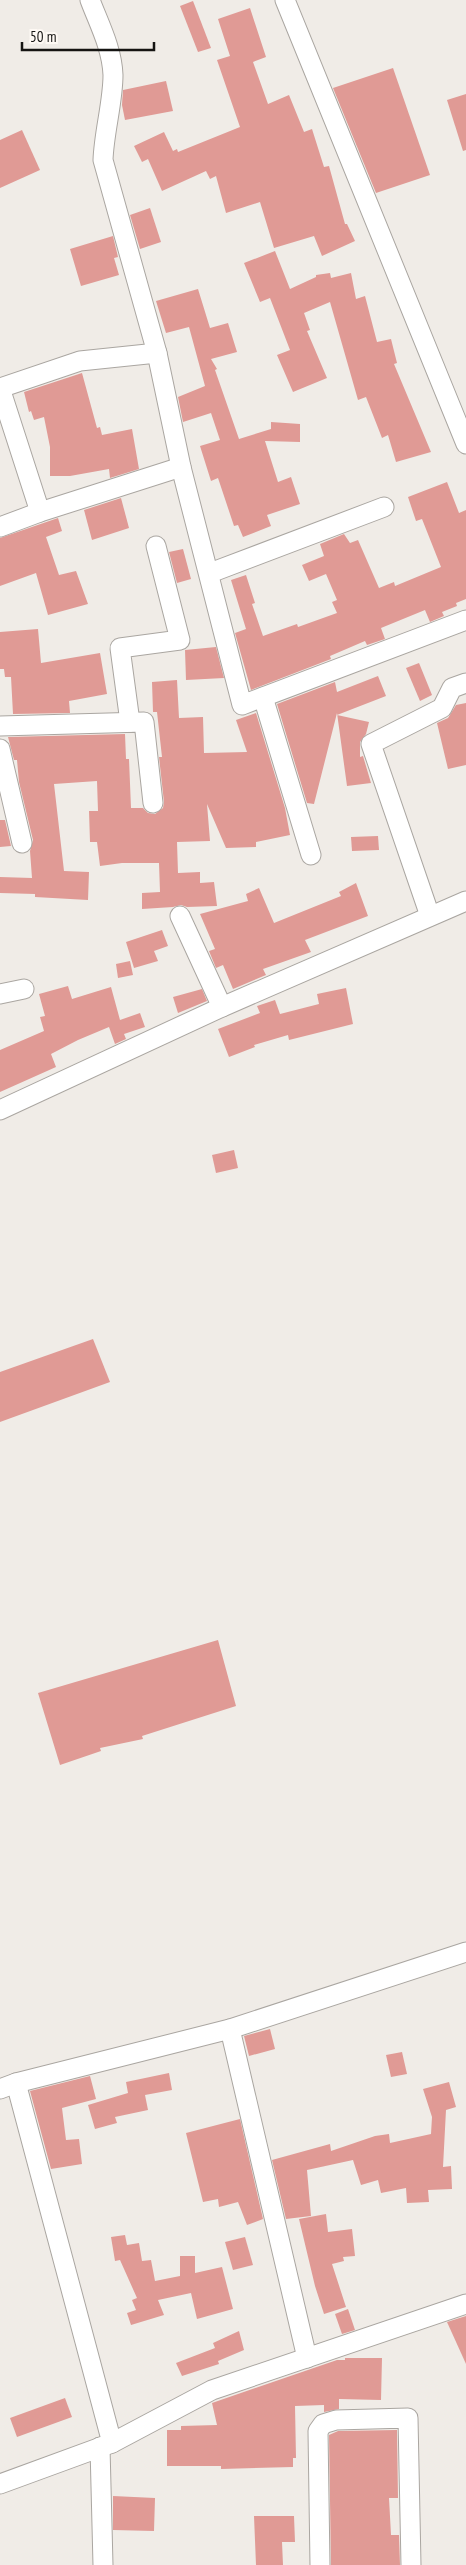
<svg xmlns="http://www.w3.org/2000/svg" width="466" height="2565" viewBox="0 0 466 2565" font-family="'PT Sans Narrow',sans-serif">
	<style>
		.building { fill: #e09a95 }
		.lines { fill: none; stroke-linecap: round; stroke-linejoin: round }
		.minor-casing { stroke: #aaa6a1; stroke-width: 21 }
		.minor { stroke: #fff; stroke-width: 19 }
	</style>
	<rect width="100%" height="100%" fill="#f0ece7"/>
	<g class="building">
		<path d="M193 1 211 48 198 52 180 6Z"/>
		<path d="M250 8 266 57 253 62 268 104 289 95 304 132 312 129 324 167 329 166 345 224H347L355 241 322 256 314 236 274 248 260 202 226 213 216 176 210 179 206 171 162 191 148 159 142 162 134 146 164 132 173 151 177 149 178 152 240 127 217 60 230 56 218 19Z"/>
		<path d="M393 68 430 175 376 193 333 88Z"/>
		<path d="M166 81 173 111 125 120 122 105 123 90Z"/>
		<path d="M466 94V150L463 151 447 100Z"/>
		<path d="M22 130 40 170 0 188V140Z"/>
		<path d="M150 208 161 242 140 249 130 215Z"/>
		<path d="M113 236 118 257 114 258 119 275 81 286 70 249Z"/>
		<path d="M275 251 290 289 316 277V275L330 273 331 278 351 273 356 299 365 296 377 342 391 339 397 363 394 364 431 452 396 462 388 435 382 438 366 397 358 400 330 302 304 313 310 330 307 331 327 378 293 392 277 355 290 350 270 298 260 302 244 263Z"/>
		<path d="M198 289 210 328 228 323 237 352 211 359 217 369 215 370 239 439 271 429V422L300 424V442L265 441 278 482 291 477 300 504 267 515 271 526 243 537 238 525 234 526 218 478 211 481 200 446 220 440 211 413 183 422 178 397 205 386 189 327 166 333 156 301Z"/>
		<path d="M82 373 97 428 100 427 102 435 132 429 139 469 110 478 109 469 70 476H50V447L44 417 34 420 31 411 29 412 24 392Z"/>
		<path d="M447 482 459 513 466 510V599L456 603 457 606 442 612 444 616 430 622 425 610 381 628 385 639 367 645 365 641 330 656 331 659 251 690 235 633 246 629 231 580 246 575 255 603 252 604 263 636 297 624 298 627 337 613 332 602 337 600 326 574 309 581 302 565 324 556 320 544 344 534 350 543 358 540 379 588 394 582 395 586 441 567 422 519 416 521 408 497Z"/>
		<path d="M121 498 129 528 92 540 84 510Z"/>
		<path d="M58 518 62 531 46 537 59 575 76 571 88 604 48 615 36 573 0 586V538Z"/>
		<path d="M183 549 191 579 177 583 169 552Z"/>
		<path d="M38 629 41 663 100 653 107 694 69 701 70 713 13 714 11 677H5L4 669H0V632Z"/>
		<path d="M216 647 224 678 186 680 185 650Z"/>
		<path d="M419 663 432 695 420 701 406 668Z"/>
		<path d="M378 676 386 696 337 715 369 722 366 734 360 742V757L363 756 371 783 347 786 337 713 314 804 307 803 277 704 335 682 337 692Z"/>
		<path d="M177 680 179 718 203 717 204 753 247 752 236 720 256 713 285 808 290 835 256 842V847L226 848 207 804 210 841 177 842 178 873 200 872V883L214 882 217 906 187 907 181 905 173 907 142 909V893L160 892 159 863H122L100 866 97 842H90L89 811H98L97 781 54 784 64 871 89 872 88 900 35 897V894L0 893V877L32 878 30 851 33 840 19 782 17 760H14L8 737 125 734 126 759H129L131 808H143L148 813 155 814 163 808 164 802 159 757H162L157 712H153L152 682Z"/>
		<path d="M466 703V765L448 769 437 723 448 718 456 705Z"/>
		<path d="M0 820H5L11 846 0 847Z"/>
		<path d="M378 836 379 850 352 851 351 837Z"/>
		<path d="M356 883 368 916 305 940 311 952 263 969 266 975 233 989 223 965 216 968 209 951 215 949 200 914 248 901 246 894 259 888 274 923 341 896 339 892Z"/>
		<path d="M162 930 168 946 154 951 158 961 134 968 126 942Z"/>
		<path d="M130 961 133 975 118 978 116 964Z"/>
		<path d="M68 986 72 999 111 987 120 1020 140 1013 145 1027 124 1034 126 1039 115 1044 109 1027 78 1040 51 1054 56 1067 0 1092V1050L44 1031 40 1017 45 1016 39 994Z"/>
		<path d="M346 988 353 1024 289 1040 288 1035 254 1045 255 1047 229 1057 218 1029 260 1013 257 1006 275 1000 280 1014 319 1004 317 994Z"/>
		<path d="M202 989 207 1001 178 1013 173 997Z"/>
		<path d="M234 1150 238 1168 216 1173 212 1155Z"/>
		<path d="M93 1339 110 1382 0 1422V1372Z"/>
		<path d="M218 1640 236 1706 142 1736 143 1739 100 1748 101 1751 60 1765 38 1693Z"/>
		<path d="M270 2029 275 2049 249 2056 244 2036Z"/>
		<path d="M402 2052 407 2074 391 2077 386 2055Z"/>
		<path d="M169 2073 172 2090 145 2095 148 2110 115 2117 117 2123 95 2129 88 2105 128 2093 126 2082Z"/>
		<path d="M90 2076 96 2099 62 2108 66 2140 79 2139 82 2164 51 2169 30 2091Z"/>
		<path d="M449 2082 456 2107 446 2110 443 2167 451 2166 452 2189 428 2190 429 2202 407 2203 406 2188 381 2193 378 2180 361 2185 353 2160 307 2170 311 2216 286 2219 272 2160 330 2144 331 2151 375 2136 389 2134 390 2143 431 2134 432 2117 423 2089Z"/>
		<path d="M240 2119 263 2219 247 2225 238 2202 219 2207 218 2199 203 2202 186 2133Z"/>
		<path d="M326 2214 328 2232 352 2229 355 2256 343 2257 344 2261 332 2264 346 2307 324 2314 315 2286 299 2219Z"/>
		<path d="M125 2235 127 2245 139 2243 142 2261 151 2260 155 2281 180 2276V2256H195V2273L222 2267 233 2309 197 2319 191 2293 158 2300 164 2315 131 2325 127 2313 136 2310 132 2300 137 2298 120 2260 115 2261 111 2237Z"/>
		<path d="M245 2237 253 2265 233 2270 225 2242Z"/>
		<path d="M348 2309 355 2330 342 2334 335 2314Z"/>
		<path d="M466 2316V2364L447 2322Z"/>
		<path d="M239 2331 244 2350 218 2361 219 2364 182 2376 176 2363 215 2348 213 2343Z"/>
		<path d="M345 2358H382L381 2400 339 2399V2409L324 2412V2405L295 2406 296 2458H293V2467L221 2469V2466H167V2430H181V2426L217 2425 212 2403 337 2360H345Z"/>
		<path d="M65 2398 72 2417 17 2437 10 2418Z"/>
		<path d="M397 2430 398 2498H389L391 2535H399L400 2565H331L329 2435 338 2431Z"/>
		<path d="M113 2496 155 2498 154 2531 113 2530Z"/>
		<path d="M254 2516H294L295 2542H282L283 2565H256Z"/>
	</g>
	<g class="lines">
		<defs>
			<g id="minor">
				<path d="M90 0C99 24 112 48 113 75 113 102 104 132 103 160L157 353 181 467 242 705 466 620"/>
				<path d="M285 0 466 444"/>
				<path d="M0 388 80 361 157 353"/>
				<path d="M0 388 40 512"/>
				<path d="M0 527 40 512 181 467"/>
				<path d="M210 573 384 507"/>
				<path d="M263 697 311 855"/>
				<path d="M130 722 120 648 180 640 156 546"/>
				<path d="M0 726 144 722 153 803"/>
				<path d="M0 749 22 843"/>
				<path d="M180 916 222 1007"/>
				<path d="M430 916 371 744 442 708 452 688 466 683"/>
				<path d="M0 994 24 989"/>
				<path d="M0 1110 222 1007 466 901"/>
				<path d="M230 2029 307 2358"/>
				<path d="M16 2083 112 2443"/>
				<path d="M0 2089 16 2083 230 2029 466 1952"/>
				<path d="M100 2447 103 2565"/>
				<path d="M0 2484 112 2443 212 2390 466 2304"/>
				<path d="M320 2565 318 2431 323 2424 336 2420 408 2418 411 2565"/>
			</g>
		</defs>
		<use href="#minor" class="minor-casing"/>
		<use href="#minor" class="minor"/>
	</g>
	<path d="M22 42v8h132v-8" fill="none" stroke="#151412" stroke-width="2.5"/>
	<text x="30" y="42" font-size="15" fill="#151412" stroke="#fef9f4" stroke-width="4" paint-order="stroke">50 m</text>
</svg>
